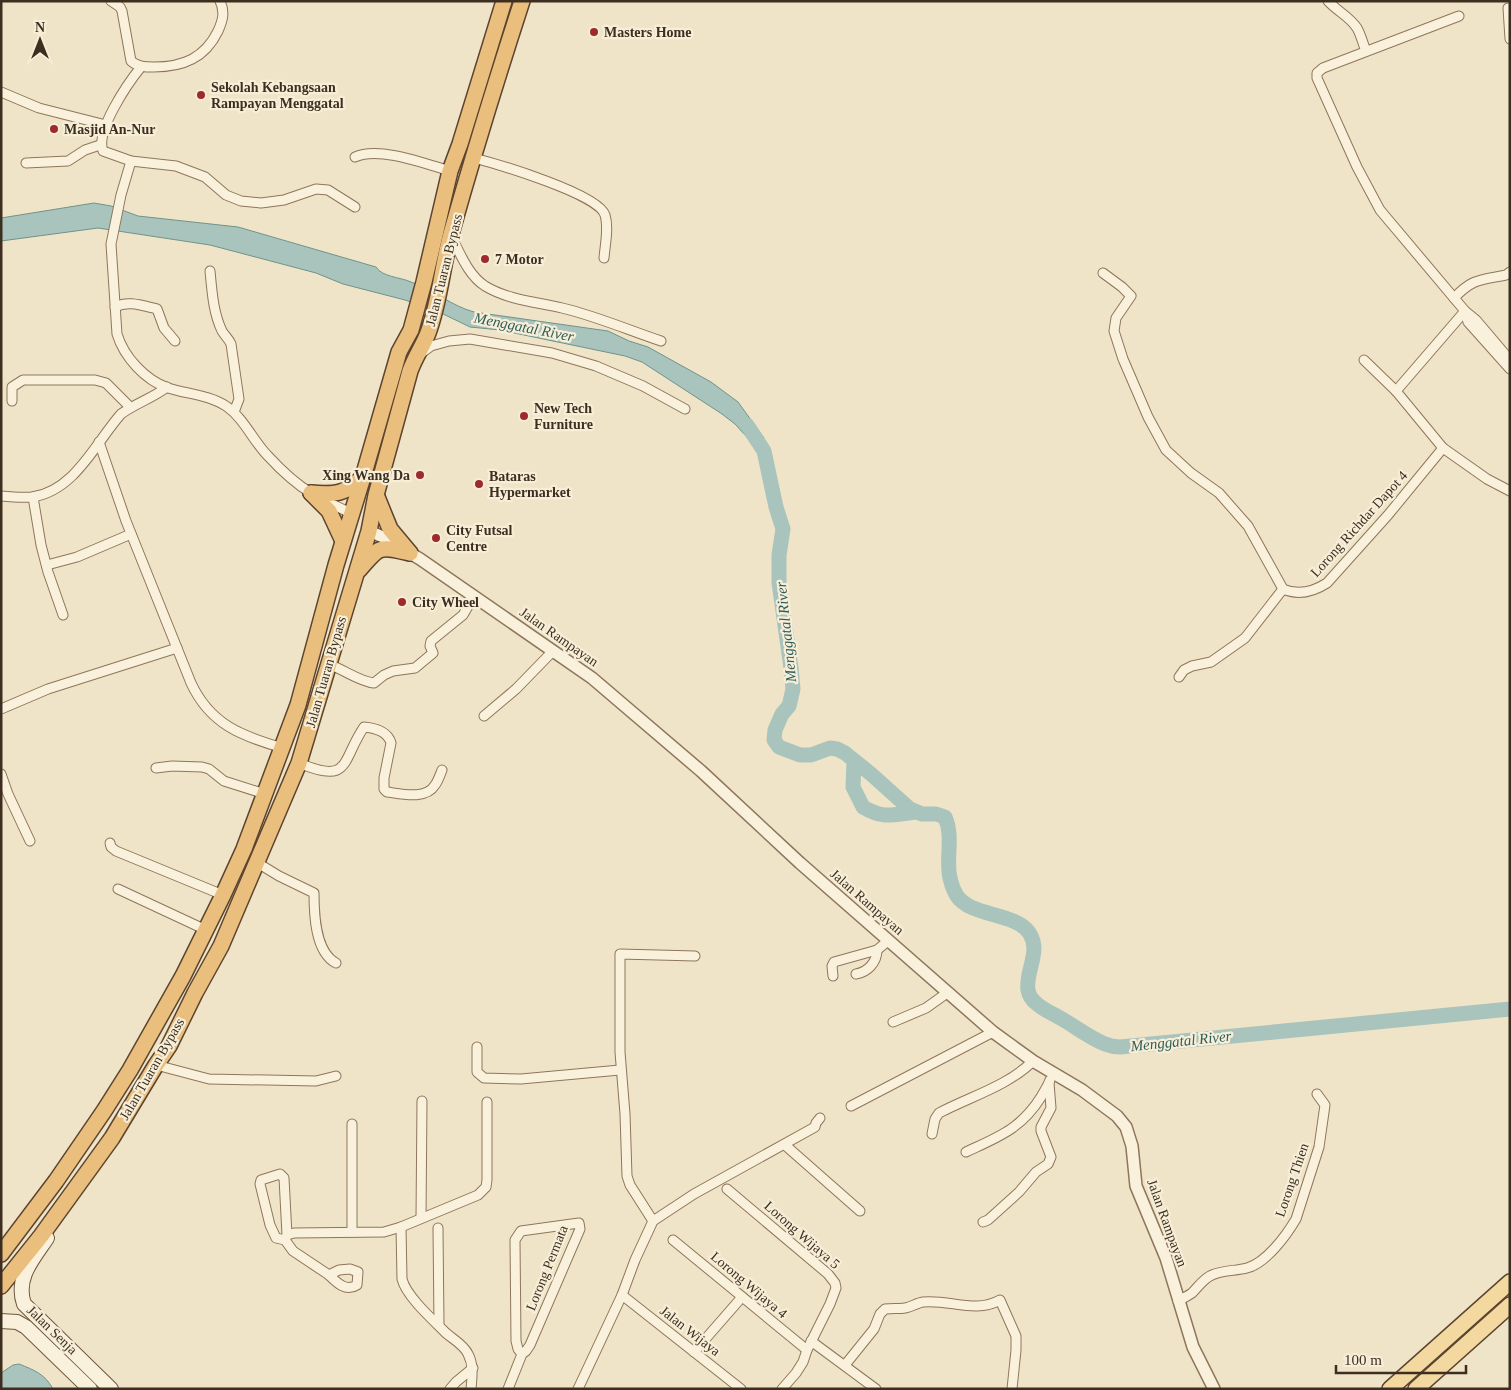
<svg xmlns="http://www.w3.org/2000/svg" width="1511" height="1390" viewBox="0 0 1511 1390" font-family="'Times New Roman',serif">
	<style>
		.water { fill: #a9c4bc; stroke: #6f938a }
		.lines { fill: none; stroke-linecap: round; stroke-linejoin: round }
		.river { stroke: #a9c4bc; stroke-width: 15 }
		.minor-casing { stroke: #8d765c; stroke-width: 11 }
		.tertiary-casing { stroke: #8d765c; stroke-width: 14 }
		.secondary-casing { stroke: #6f573f; stroke-width: 16 }
		.primary-casing { stroke: #5b4430; stroke-width: 18 }
		.trunk-casing { stroke: #5b4430; stroke-width: 18 }
		.minor { stroke: #faf1dc; stroke-width: 9 }
		.tertiary { stroke: #faf1dc; stroke-width: 11 }
		.secondary { stroke: #faf1dc; stroke-width: 14 }
		.primary { stroke: #f3d9a0; stroke-width: 15 }
		.trunk { stroke: #eabe7c; stroke-width: 15 }
		.poi-dot { fill: #9e2a2b; stroke: #f7eed8; stroke-width: 2 }
		.labels { text-anchor: middle; dominant-baseline: central; stroke-width: 4.5; stroke-linejoin: round; paint-order: stroke }
		.poi-label { font-size: 14px; font-weight: bold; fill: #3d2e20; stroke: #f7eed8; text-anchor: start }
		.street-label { font-size: 14px; fill: #3d2e20; stroke: #f7eed8 }
		.water-label { font-size: 15px; font-style: italic; fill: #2f5d5a; stroke: #f7eed8 }
	</style>
	<rect width="100%" height="100%" fill="#f0e4c8"/>
	<g class="water">
		<path d="M94 203 111 206 138 216 238 227 376 267C382 277 400 277 411 282 433 290 452 306 474 312L608 331 629 341 648 347 711 382 738 402 764 438 754 445 735 424 722 414 642 362 625 356 500 330 470 327 439 312 405 300 343 284 316 273 210 245 98 228 1 241V218Z"/>
		<path d="M19 1364C34 1370 45 1374 53 1389H1V1373L13 1365Z"/>
	</g>
	<g class="lines">
		<g class="river">
			<path d="M747 425 764 451 776 507 783 529 779 555V583L791 668 793 689 789 706 782 714 775 730 774 740 779 747 800 755H811L830 748 837 749 845 753 871 774 910 809 922 814H936L945 817C956 842 940 868 957 896 971 917 1017 912 1030 934 1041 952 1025 972 1028 990 1029 995 1032 1000 1036 1003 1043 1010 1054 1014 1062 1019 1076 1027 1090 1038 1105 1044 1110 1046 1115 1047 1120 1047L1510 1009"/>
			<path d="M854 761 853 787 863 807C885 820 893 814 916 812"/>
		</g>
		<defs>
			<g id="minor">
				<path d="M111 1 120 7 122 11 131 61C138 67 145 67 154 67 183 67 205 58 218 31 223 20 225 12 220 1"/>
				<path d="M1328 1C1337 11 1350 17 1357 28 1361 35 1363 44 1366 51"/>
				<path d="M1508 8 1510 39"/>
				<path d="M1459 16 1323 68 1317 73V78L1357 167 1380 210 1465 311 1476 320 1510 360"/>
				<path d="M141 67C128 83 95 131 103 151L131 161 176 166 205 177 226 195 241 201 261 203 284 200 316 189 328 190 355 207"/>
				<path d="M1 92 39 108 106 125"/>
				<path d="M355 157C379 146 426 164 450 171"/>
				<path d="M474 158C497 164 599 194 605 215 609 228 605 245 604 258"/>
				<path d="M131 161 121 195 111 244 117 334C124 357 145 380 168 388 187 394 209 395 226 406 244 418 253 441 268 456 280 469 296 484 311 493 324 501 339 507 352 514"/>
				<path d="M26 163 68 161 85 150 100 145"/>
				<path d="M451 236C460 253 468 275 485 286 508 300 537 302 562 308 596 316 628 330 661 341"/>
				<path d="M210 271C212 291 213 312 222 331 225 336 229 339 231 344L239 399 234 412"/>
				<path d="M1103 273 1122 287 1131 296 1116 318 1114 331 1123 359 1148 417 1166 450 1191 473 1219 493 1248 526 1283 589C1299 596 1313 592 1327 583L1388 515 1443 448"/>
				<path d="M1454 298C1473 278 1481 280 1506 275L1510 272"/>
				<path d="M115 307C128 300 143 306 157 309L164 328 175 341"/>
				<path d="M1465 312 1468 322 1510 369"/>
				<path d="M420 354 431 346 449 341 470 339 552 353 596 366 643 386 685 409"/>
				<path d="M1364 360 1396 391 1443 448 1487 479 1510 491"/>
				<path d="M1396 391 1465 311"/>
				<path d="M12 401V387L23 380H95L106 383 130 407"/>
				<path d="M99 442 126 521 191 683C210 724 241 736 283 748"/>
				<path d="M1 496C11 497 22 498 32 497 75 491 96 442 121 414 136 403 153 398 167 387"/>
				<path d="M33 497 41 545 48 572 63 615"/>
				<path d="M47 565 77 557 131 534"/>
				<path d="M328 664C343 669 360 682 374 683L384 675 393 671 415 668 433 653 430 646 431 641 463 615 474 596"/>
				<path d="M1179 677 1184 670 1192 666 1211 662 1245 638 1283 589"/>
				<path d="M1 709 48 689 177 648"/>
				<path d="M484 716 516 689 552 652"/>
				<path d="M299 763C351 785 341 761 364 727 375 728 388 732 391 743L384 778V789L387 792C402 794 426 800 435 785 438 781 440 775 442 770"/>
				<path d="M156 768 172 766 202 767 209 769 224 781 265 794"/>
				<path d="M1 774 8 794 30 841"/>
				<path d="M110 843 111 847 116 851 223 895"/>
				<path d="M256 862 279 876 314 893C314 914 315 952 336 963"/>
				<path d="M118 889 206 930"/>
				<path d="M856 974C868 972 877 962 877 950"/>
				<path d="M833 976 832 966 834 962 877 950 888 941"/>
				<path d="M893 1022 926 1008 947 993"/>
				<path d="M477 1047V1072L484 1078 521 1079 620 1070"/>
				<path d="M156 1065 209 1079 316 1081 336 1076"/>
				<path d="M851 1106 993 1032"/>
				<path d="M932 1134 935 1119 939 1113C969 1097 1008 1086 1033 1061"/>
				<path d="M785 1145 860 1211"/>
				<path d="M966 1152C998 1137 1021 1129 1041 1097 1044 1091 1048 1086 1050 1080"/>
				<path d="M727 1189 828 1274 835 1283 836 1288 830 1304 807 1350 803 1362 796 1373 782 1389"/>
				<path d="M421 1218 422 1101"/>
				<path d="M653 1221 630 1185 627 1176 625 1114 620 1052V954L695 956"/>
				<path d="M983 1222 988 1220 1019 1192 1036 1172 1048 1164 1051 1157 1041 1131V1127L1051 1108 1049 1083"/>
				<path d="M401 1227 402 1279C406 1296 433 1320 446 1333 454 1340 464 1345 468 1354 474 1365 472 1377 471 1389"/>
				<path d="M438 1228 439 1325"/>
				<path d="M352 1232V1124"/>
				<path d="M287 1235 294 1233 384 1232 401 1227 478 1195 486 1187 487 1180V1102"/>
				<path d="M285 1240 276 1238 270 1225 260 1184 261 1180 280 1174 284 1178 287 1235 285 1240 293 1251 329 1275"/>
				<path d="M673 1240 807 1350"/>
				<path d="M350 1269 358 1272 357 1285C346 1292 337 1283 329 1275L339 1270Z"/>
				<path d="M622 1295 741 1389"/>
				<path d="M1178 1301C1183 1298 1188 1296 1192 1293 1198 1287 1204 1278 1212 1275 1223 1270 1236 1271 1247 1268 1266 1263 1286 1236 1296 1219L1319 1147 1325 1105 1317 1094"/>
				<path d="M811 1341 876 1389"/>
				<path d="M694 1352 742 1297"/>
				<path d="M845 1365 874 1329 880 1314 885 1309C892 1308 899 1309 905 1308 911 1307 917 1303 923 1302 950 1299 975 1314 1000 1300L1016 1336V1350L1012 1389"/>
				<path d="M450 1389 456 1382 473 1368"/>
				<path d="M508 1389 522 1354 526 1351 530 1345 580 1229 579 1223 521 1231 515 1240 516 1341 518 1349 522 1354"/>
				<path d="M578 1389 622 1295 635 1260 653 1221 694 1194 815 1127 816 1123 820 1118"/>
			</g>
			<path id="tertiary" d="M369 531 383 537 420 559 592 678 701 771 800 863 993 1032 1033 1061 1082 1090 1117 1116 1126 1127 1132 1146 1136 1186 1166 1258 1193 1347 1214 1389"/>
			<g id="secondary">
				<path d="M47 1238C33 1259 15 1278 24 1304L111 1389"/>
				<path d="M1 1321 17 1322 26 1327 90 1389"/>
			</g>
			<g id="primary">
				<path d="M1390 1389 1510 1282"/>
				<path d="M1416 1389 1510 1305"/>
			</g>
			<g id="trunk">
				<path d="M311 493 329 511 343 541"/>
				<path d="M311 493C336 495 345 494 363 477"/>
				<path d="M377 497 390 529 410 553"/>
				<path d="M359 570C380 545 379 546 410 553"/>
				<path d="M1 1254 56 1181 104 1111 130 1070 183 976 223 895 244 849 298 705 336 565 363 477 399 352 411 330 424 282 450 171 460 144 504 1"/>
				<path d="M1 1286 41 1236 112 1138 156 1065 169 1046 195 993 221 946 299 763 369 531 376 495 410 371C415 357 423 346 428 333 440 301 442 266 451 234 473 156 497 78 522 1"/>
			</g>
		</defs>
		<use href="#minor" class="minor-casing"/>
		<use href="#tertiary" class="tertiary-casing"/>
		<use href="#secondary" class="secondary-casing"/>
		<use href="#primary" class="primary-casing"/>
		<use href="#trunk" class="trunk-casing"/>
		<use href="#minor" class="minor"/>
		<use href="#tertiary" class="tertiary"/>
		<use href="#secondary" class="secondary"/>
		<use href="#primary" class="primary"/>
		<use href="#trunk" class="trunk"/>
	</g>
	<g class="poi-dot">
		<circle cx="594" cy="32" r="5"/>
		<circle cx="201" cy="95" r="5"/>
		<circle cx="54" cy="129" r="5"/>
		<circle cx="485" cy="259" r="5"/>
		<circle cx="524" cy="416" r="5"/>
		<circle cx="420" cy="475" r="5"/>
		<circle cx="479" cy="484" r="5"/>
		<circle cx="436" cy="538" r="5"/>
		<circle cx="402" cy="602" r="5"/>
	</g>
	<g class="labels">
		<g class="poi-label">
			<text x="604" y="32">Masters Home</text>
			<text x="211" y="87">Sekolah Kebangsaan<tspan x="211" dy="16">Rampayan Menggatal</tspan></text>
			<text x="64" y="129">Masjid An-Nur</text>
			<text x="495" y="259">7 Motor</text>
			<text x="534" y="408">New Tech<tspan x="534" dy="16">Furniture</tspan></text>
			<text x="410" y="475" text-anchor="end">Xing Wang Da</text>
			<text x="489" y="476">Bataras<tspan x="489" dy="16">Hypermarket</tspan></text>
			<text x="446" y="530">City Futsal<tspan x="446" dy="16">Centre</tspan></text>
			<text x="412" y="602">City Wheel</text>
		</g>
		<g class="street-label">
			<text transform="translate(444 270) rotate(-76)">Jalan Tuaran Bypass</text>
			<text transform="translate(1359 524) rotate(-48)">Lorong Richdar Dapot 4</text>
			<text transform="translate(559 637) rotate(35)">Jalan Rampayan</text>
			<text transform="translate(326 672) rotate(-74)">Jalan Tuaran Bypass</text>
			<text transform="translate(867 902) rotate(41)">Jalan Rampayan</text>
			<text transform="translate(152 1069) rotate(-60)">Jalan Tuaran Bypass</text>
			<text transform="translate(1292 1180) rotate(-71)">Lorong Thien</text>
			<text transform="translate(1167 1223) rotate(70)">Jalan Rampayan</text>
			<text transform="translate(802 1235) rotate(41)">Lorong Wijaya 5</text>
			<text transform="translate(547 1268) rotate(-68)">Lorong Permata</text>
			<text transform="translate(749 1285) rotate(40)">Lorong Wijaya 4</text>
			<text transform="translate(52 1330) rotate(44)">Jalan Senja</text>
			<text transform="translate(690 1331) rotate(38)">Jalan Wijaya</text>
		</g>
		<g class="water-label">
			<text transform="translate(524 327) rotate(11)">Menggatal River</text>
			<text transform="translate(786 632) rotate(-96)">Menggatal River</text>
			<text transform="translate(1181 1041) rotate(-6)">Menggatal River</text>
		</g>
	</g>
	<rect width="1511" height="1390" fill="none" stroke="#3d2e20" stroke-width="5"/>
	<g transform="translate(40 40)" stroke="#f7eed8" stroke-width="4" paint-order="stroke">
	<path d="M0-4L9 19L0 12L-9 19Z" fill="#3d2e20"/>
	<text y="-8" font-size="14" font-weight="bold" text-anchor="middle" fill="#3d2e20">N</text>
	</g>
	<path d="M1336 1365v8h130v-8" fill="none" stroke="#3d2e20" stroke-width="2.5"/>
	<text x="1344" y="1365" font-size="15" fill="#3d2e20" stroke="#f7eed8" stroke-width="4" paint-order="stroke">100 m</text>
</svg>
